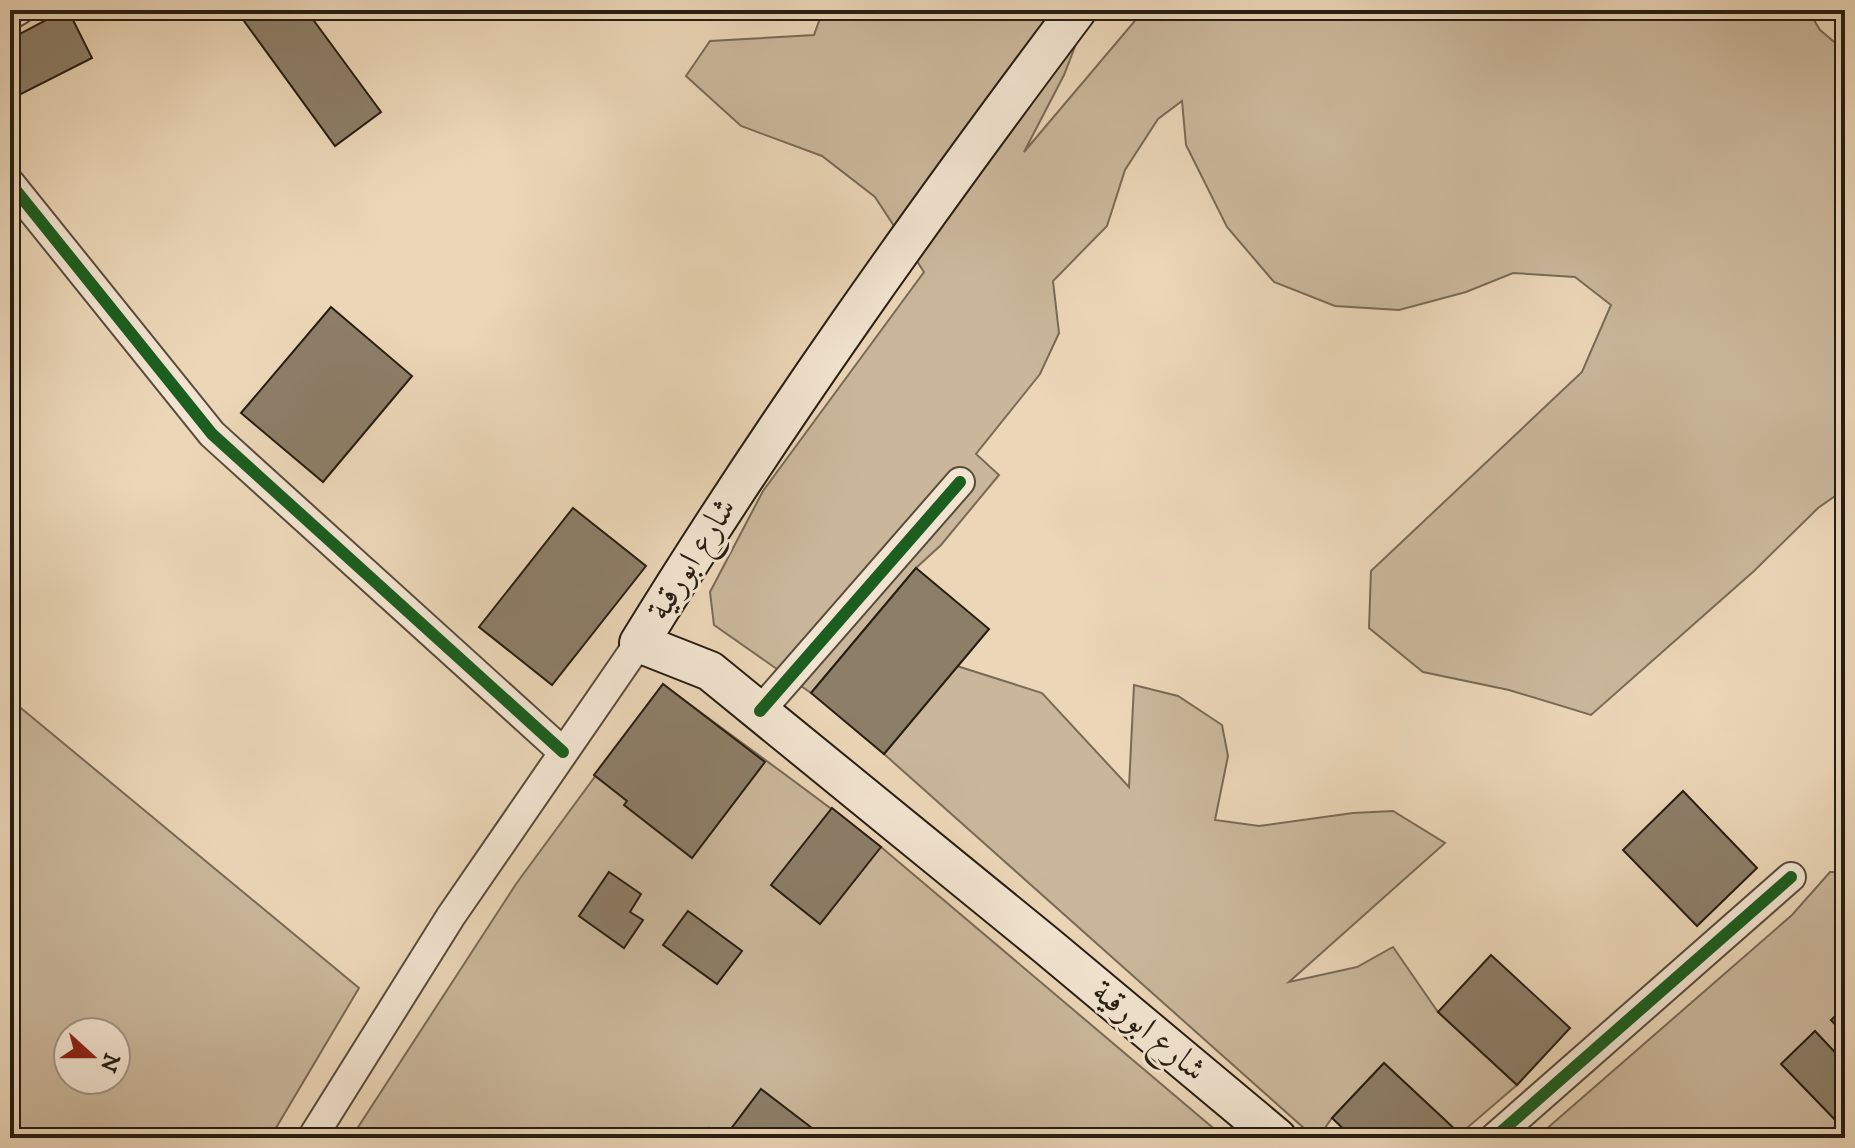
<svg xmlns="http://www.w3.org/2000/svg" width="1855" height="1148" viewBox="0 0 1855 1148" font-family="'IM FELL DW Pica',Amiri,serif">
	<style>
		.green { fill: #cab79b; stroke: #786a56; stroke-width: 2; fill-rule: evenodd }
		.building { fill: #8d7e68; stroke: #271e12; stroke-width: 2 }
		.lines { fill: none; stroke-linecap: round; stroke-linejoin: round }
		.street-casing { stroke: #584c3b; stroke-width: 32 }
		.secondary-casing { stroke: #271e12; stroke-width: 42 }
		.street { stroke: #f2e4d0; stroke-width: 28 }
		.secondary { stroke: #f2e4d0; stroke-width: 38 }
		.cycleway-casing { stroke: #f2e4d0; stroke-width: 17 }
		.cycleway { stroke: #1b5e20; stroke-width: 12 }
		.labels { text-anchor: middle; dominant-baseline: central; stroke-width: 6; stroke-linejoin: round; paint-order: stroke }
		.street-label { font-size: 34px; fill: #271e12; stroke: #f2e4d0 }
	</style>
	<rect width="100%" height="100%" fill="#ebd6b7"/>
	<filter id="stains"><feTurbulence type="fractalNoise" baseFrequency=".0025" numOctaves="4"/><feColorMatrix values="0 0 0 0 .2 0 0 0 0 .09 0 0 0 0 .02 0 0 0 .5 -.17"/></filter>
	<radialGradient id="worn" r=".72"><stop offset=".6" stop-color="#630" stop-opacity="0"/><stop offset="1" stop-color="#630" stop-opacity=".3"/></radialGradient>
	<g class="green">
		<path d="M823 10H1089L1064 75 1024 152 1144 10H1808L1820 30 1845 51V489L1818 508 1754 571 1591 715 1509 690 1423 672 1369 628 1371 571 1582 372 1611 305 1575 277 1513 273 1466 292 1399 310 1335 306 1274 282 1227 227 1186 145 1182 101 1158 119 1125 170 1107 226 1053 281 1059 333 1040 374 976 454 999 475 941 545 916 568 811 693 714 625 710 592 763 491 924 272 875 197 822 156 741 126 686 76 710 41 814 35Z"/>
		<path d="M957 666 1042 693 1129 787 1134 685 1178 696 1222 725 1228 756 1215 820 1259 826 1353 813 1393 811 1445 843 1289 982 1357 967 1393 947 1438 1012 1517 1085 1460 1134 1384 1063 1332 1118 1318 1138H1315L884 754Z"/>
		<path d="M663 684C735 739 810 791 881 847L1225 1138H722L709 1129 702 1138H351L516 884Z"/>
		<path d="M10 699 359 988 270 1138H10ZM116 1032V1080H68V1032Z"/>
		<path d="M1830 872H1845V1138H1536L1792 915Z"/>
	</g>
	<g class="building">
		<path d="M65 10H68L92 58 19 95 10 78V39Z"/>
		<path d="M236 10H306L381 112 335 146Z"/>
		<path d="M331 307 412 376 323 482 241 413Z"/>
		<path d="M573 508 646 566 552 685 479 627Z"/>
		<path d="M916 568 989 629 884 754 811 693Z"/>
		<path d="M663 684 765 762 692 858 624 805 627 801 594 775Z"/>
		<path d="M1683 791 1757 868 1697 926 1623 850Z"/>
		<path d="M832 808 881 847 820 924 771 885Z"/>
		<path d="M609 872 641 894 630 912 643 920 624 948 579 916Z"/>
		<path d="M688 911 742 951 717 984 663 945Z"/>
		<path d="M1491 955 1570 1028 1517 1085 1438 1012Z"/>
		<path d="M1845 1007V1035L1831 1020Z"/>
		<path d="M1815 1031 1845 1063 1843 1128 1781 1064Z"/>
		<path d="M1384 1063 1460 1134 1456 1138H1353L1332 1118Z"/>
		<path d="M761 1089 825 1138H724Z"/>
		<path d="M709 1128 722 1138H702Z"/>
	</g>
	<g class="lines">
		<defs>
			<g id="street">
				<path d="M10 15 19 10"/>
				<path d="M10 183 212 434 563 752"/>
				<path d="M760 711 960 482"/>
				<path d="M312 1138 451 916 639 643"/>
				<path d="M1494 1138 1791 877"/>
			</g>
			<path id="secondary" d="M1077 10C923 215 773 425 639 643L710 671 1046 945 1277 1138"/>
		</defs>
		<use href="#street" class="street-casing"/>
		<use href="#secondary" class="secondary-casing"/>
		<use href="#street" class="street"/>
		<use href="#secondary" class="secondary"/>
		<defs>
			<g id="cycleway">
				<path d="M10 183 212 434 563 752"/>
				<path d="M760 711 960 482"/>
				<path d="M1494 1138 1791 877"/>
			</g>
		</defs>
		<use href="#cycleway" class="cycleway-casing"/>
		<use href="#cycleway" class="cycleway"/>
	</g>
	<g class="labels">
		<g class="street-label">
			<text transform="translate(692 559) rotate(-58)">شارع ابورقية</text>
			<text transform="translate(1149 1031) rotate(40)">شارع ابورقية</text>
		</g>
	</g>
	<rect width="1855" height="1148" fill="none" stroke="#ebd6b7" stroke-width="40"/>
	<rect x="12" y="12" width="1831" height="1124" fill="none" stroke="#271e12" stroke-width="4"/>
	<rect x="20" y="20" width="1815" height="1108" fill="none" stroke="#271e12" stroke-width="2"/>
	<g transform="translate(92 1056) rotate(111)"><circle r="38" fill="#f2e4d0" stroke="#a19584" stroke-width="2"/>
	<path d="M0-6L14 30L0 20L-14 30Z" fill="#8f2418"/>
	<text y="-12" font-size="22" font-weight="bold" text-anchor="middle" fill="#271e12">N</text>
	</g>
	<rect width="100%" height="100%" filter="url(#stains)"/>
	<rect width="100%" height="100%" fill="url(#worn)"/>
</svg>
